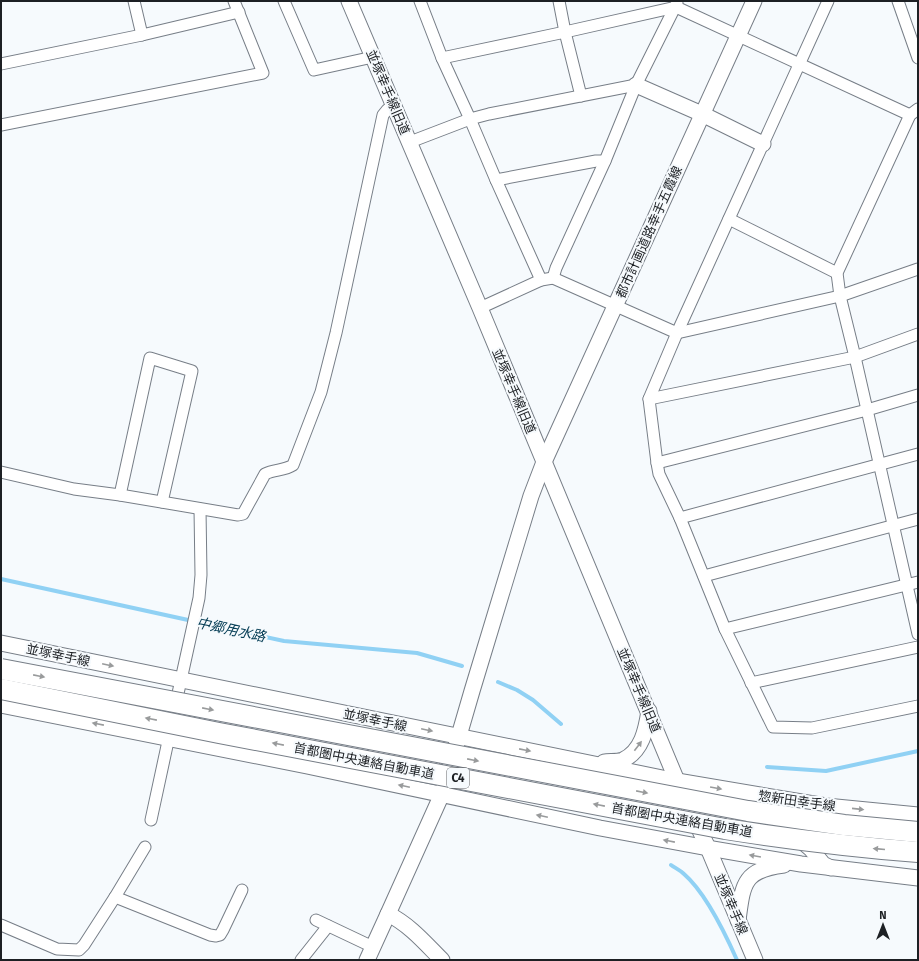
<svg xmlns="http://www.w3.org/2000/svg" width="919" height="961" viewBox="0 0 919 961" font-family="'Fira Sans','Noto Sans JP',sans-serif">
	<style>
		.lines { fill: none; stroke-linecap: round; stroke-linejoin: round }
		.stream { stroke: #90d1f4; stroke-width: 4 }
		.street-casing { stroke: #777e87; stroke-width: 13 }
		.secondary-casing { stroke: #777e87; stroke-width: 17 }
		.street { stroke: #fff; stroke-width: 11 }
		.secondary { stroke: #fff; stroke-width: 15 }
		.highway-bridge-casing { stroke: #777e87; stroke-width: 22; stroke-linecap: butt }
		.highway-bridge { stroke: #fff; stroke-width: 20 }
		.oneway { fill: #999b9c }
		.labels { text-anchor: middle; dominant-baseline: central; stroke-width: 4; stroke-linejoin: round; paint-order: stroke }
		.shield { fill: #f6fafd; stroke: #5e6165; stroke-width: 1 }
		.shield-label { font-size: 12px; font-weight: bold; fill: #1d2024 }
		.street-label { font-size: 13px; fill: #1d2024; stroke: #f6fafd }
		.water-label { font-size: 14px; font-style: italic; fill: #094058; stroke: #f6fafd }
	</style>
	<rect width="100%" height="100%" fill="#f6fafd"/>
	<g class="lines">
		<g class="stream">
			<path d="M1 579 284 641 417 653 462 666"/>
			<path d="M498 682 517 690 533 700 561 724"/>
			<path d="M767 767 826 771 918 751"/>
			<path d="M671 865C675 868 680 870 684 874 706 893 725 933 737 960"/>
		</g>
		<defs>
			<g id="street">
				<path d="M134 1 142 35"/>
				<path d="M284 1 314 70 373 57"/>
				<path d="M420 1 442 58 470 119 496 180 541 280"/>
				<path d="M559 1 565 32 581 96"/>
				<path d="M828 1 677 333 649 399 657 463 659 474 680 518 725 629 773 727 812 728 918 706"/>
				<path d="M898 1 918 58"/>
				<path d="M442 58 565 32 676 7 910 115"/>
				<path d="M1 64 142 35 239 12"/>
				<path d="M918 109 910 115 837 273 840 296 855 357 918 634"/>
				<path d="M1 125 263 73 234 1"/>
				<path d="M410 142 470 119 489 114 636 85"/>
				<path d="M496 180 596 161H605"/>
				<path d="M729 219 837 273"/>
				<path d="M553 278 556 268 605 161 636 85 677 3"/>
				<path d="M480 308 541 280 553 278 677 333 840 296 918 269"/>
				<path d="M649 399 855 357 918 334"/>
				<path d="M657 463 867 410 918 395"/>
				<path d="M1 472 74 489 120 495 238 515 243 514 265 474C274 469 284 471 293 465L321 392 336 333 383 115 387 110 393 105"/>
				<path d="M120 495 150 358 192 371 162 502"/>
				<path d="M680 518 918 454"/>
				<path d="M704 576 918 519"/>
				<path d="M725 629 918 582"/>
				<path d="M751 683 918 647"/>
				<path d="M175 707 199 598 201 575 200 509"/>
				<path d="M151 820 170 732"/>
				<path d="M115 897 210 935 216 936 220 935 223 930 242 890"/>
				<path d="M316 920 373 947"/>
				<path d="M1 925 57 949 79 950 84 945 115 897 145 847"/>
				<path d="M301 960 328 926"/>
			</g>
			<g id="secondary">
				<path d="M349 1 480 308 677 781 708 848 755 960"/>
				<path d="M636 85 702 114 763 144"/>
				<path d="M1 643 677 781 826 806 918 815"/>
				<path d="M1 705 307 766 600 828 708 848 801 864 918 878"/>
				<path d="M376 750 423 760C432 764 434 769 438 777"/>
				<path d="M604 762C609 761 617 762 623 760 642 751 646 730 649 711"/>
				<path d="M691 798C704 814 707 817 728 820"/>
				<path d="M797 837 811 849 823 864 831 868"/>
				<path d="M388 914C410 925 425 943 442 960"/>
				<path d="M738 920C743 884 743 870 784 865"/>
				<path d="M367 960 388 914 442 794 472 691 531 496 544 462 754 1"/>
			</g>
		</defs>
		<use href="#street" class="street-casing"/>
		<use href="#secondary" class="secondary-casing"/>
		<use href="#street" class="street"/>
		<use href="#secondary" class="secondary"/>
		<defs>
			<g id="highway-bridge">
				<path d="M1 669 748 811 844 825 918 832"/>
				<path d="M1 689 219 733 725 829C789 839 853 847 918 852"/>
			</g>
		</defs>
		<use href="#highway-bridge" class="highway-bridge-casing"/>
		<use href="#highway-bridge" class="highway-bridge"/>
	</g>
	<defs><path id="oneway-solid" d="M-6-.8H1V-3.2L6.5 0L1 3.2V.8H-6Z"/></defs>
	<g class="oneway">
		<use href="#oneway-solid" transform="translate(108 665) rotate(12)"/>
		<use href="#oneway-solid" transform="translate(39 676) rotate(11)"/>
		<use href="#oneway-solid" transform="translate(208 709) rotate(11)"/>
		<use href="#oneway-solid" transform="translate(151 719) rotate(-169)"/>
		<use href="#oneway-solid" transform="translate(98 724) rotate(-169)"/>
		<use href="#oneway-solid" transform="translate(427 730) rotate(12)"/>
		<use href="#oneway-solid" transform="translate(278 744) rotate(-169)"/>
		<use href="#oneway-solid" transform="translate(638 746) rotate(-53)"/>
		<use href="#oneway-solid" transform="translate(525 750) rotate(11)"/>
		<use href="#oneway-solid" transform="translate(473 760) rotate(11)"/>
		<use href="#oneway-solid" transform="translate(404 786) rotate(-168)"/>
		<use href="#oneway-solid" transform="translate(716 788) rotate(10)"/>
		<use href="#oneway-solid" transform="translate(642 792) rotate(11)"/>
		<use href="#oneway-solid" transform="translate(599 805) rotate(-169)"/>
		<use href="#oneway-solid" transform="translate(858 809) rotate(6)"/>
		<use href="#oneway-solid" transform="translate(542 816) rotate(-168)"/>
		<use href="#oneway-solid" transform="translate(669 841) rotate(-169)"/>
		<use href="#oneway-solid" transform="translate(879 849) rotate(-175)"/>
		<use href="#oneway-solid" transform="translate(755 856) rotate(-170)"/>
	</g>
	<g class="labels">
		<rect class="shield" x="447" y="768" width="22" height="20" rx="3"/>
		<g class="shield-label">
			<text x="458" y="778">C4</text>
		</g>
		<g class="street-label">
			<text transform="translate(388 92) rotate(67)">並塚幸手線旧道</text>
			<text transform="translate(649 232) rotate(-66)">都市計画道路幸手五霞線</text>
			<text transform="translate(514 391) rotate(67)">並塚幸手線旧道</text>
			<text transform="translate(58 655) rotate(12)">並塚幸手線</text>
			<text transform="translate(639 690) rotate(67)">並塚幸手線旧道</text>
			<text transform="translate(375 720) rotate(12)">並塚幸手線</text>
			<text transform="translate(364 761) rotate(11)">首都圏中央連絡自動車道</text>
			<text transform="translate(797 801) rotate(8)">惣新田幸手線</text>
			<text transform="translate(682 820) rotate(10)">首都圏中央連絡自動車道</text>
			<text transform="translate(731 904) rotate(67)">並塚幸手線</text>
		</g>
		<g class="water-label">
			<text transform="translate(231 630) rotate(12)">中郷用水路</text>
		</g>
	</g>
	<rect width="919" height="961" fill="none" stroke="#1d2024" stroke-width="4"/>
	<g transform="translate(883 925)" stroke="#f6fafd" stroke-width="3" paint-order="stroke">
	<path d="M0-3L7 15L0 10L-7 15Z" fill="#1d2024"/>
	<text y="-6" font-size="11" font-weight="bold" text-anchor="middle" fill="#1d2024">N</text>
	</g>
</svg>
